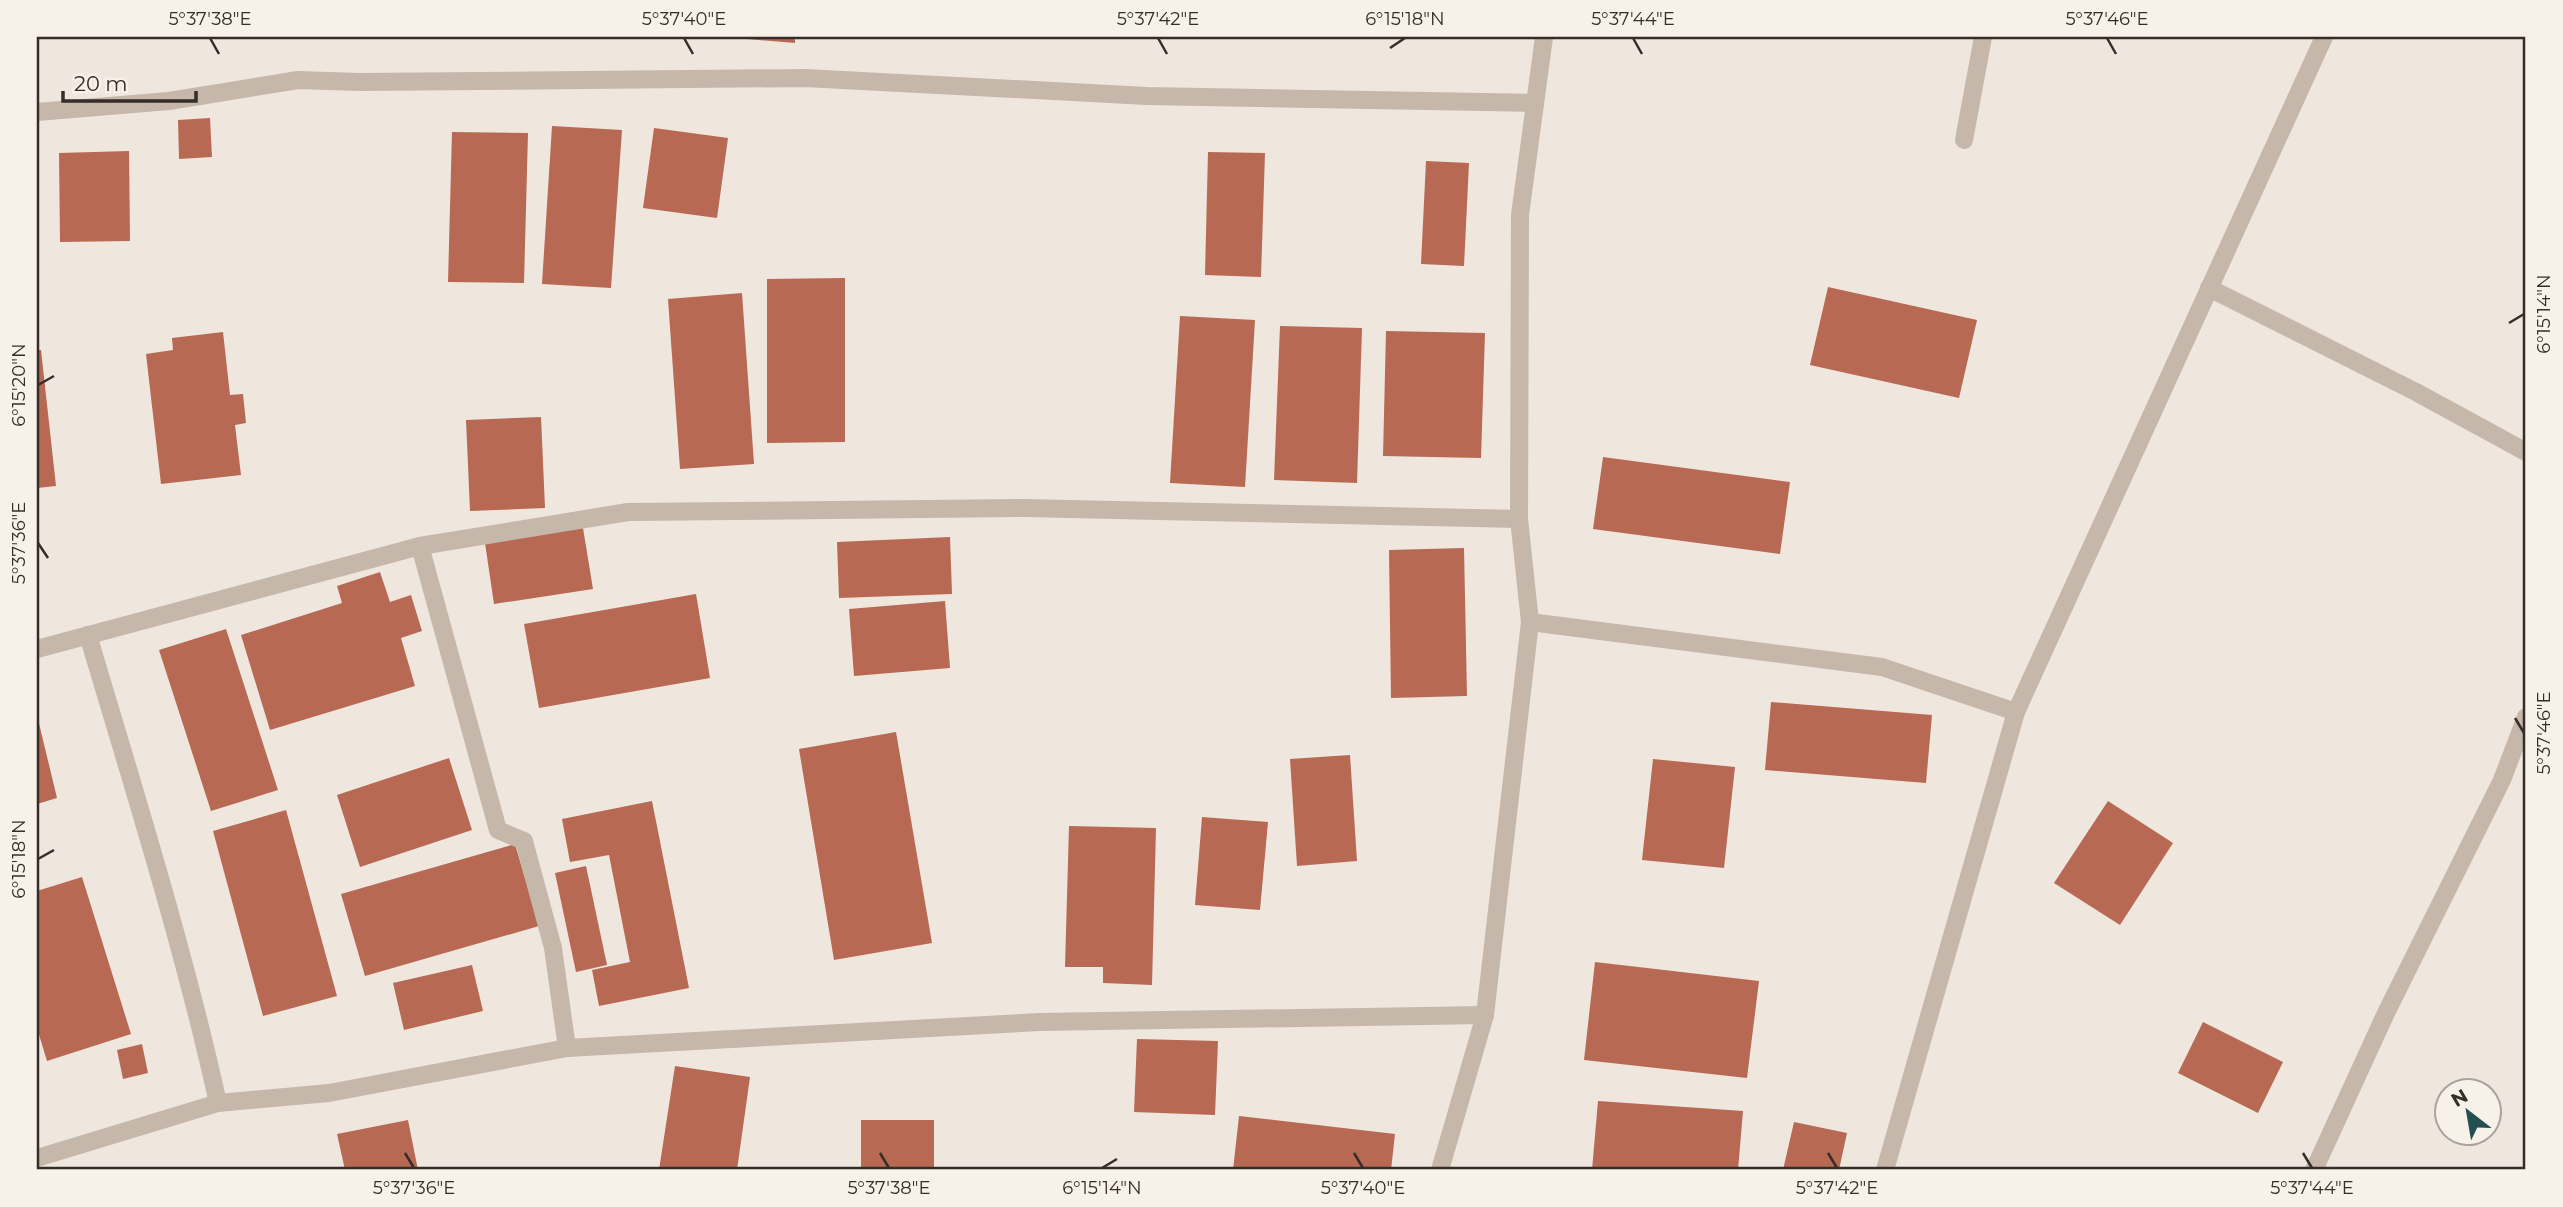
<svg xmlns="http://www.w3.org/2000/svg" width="2563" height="1207" viewBox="0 0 2563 1207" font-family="Montserrat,sans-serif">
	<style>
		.building { fill: #b76954 }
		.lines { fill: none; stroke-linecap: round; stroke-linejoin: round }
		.lane { stroke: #c6b7ab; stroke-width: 18 }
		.street { stroke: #c6b7ab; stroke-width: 18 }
		.ticks { fill: none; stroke: #352d29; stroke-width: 2.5 }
		.neatline { fill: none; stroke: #352d29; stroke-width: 2.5 }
		.ticks-label { font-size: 18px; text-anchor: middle; fill: #352d29 }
	</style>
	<rect width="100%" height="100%" fill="#efe6de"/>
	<g class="building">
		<path d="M747 37H795V43L747 39Z"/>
		<path d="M210 118 212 157 179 159 178 120Z"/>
		<path d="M552 126 622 130 611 288 542 284Z"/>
		<path d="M654 128 728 138 717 218 643 208Z"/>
		<path d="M452 132 528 133 524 283 448 282Z"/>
		<path d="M129 151 130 241 60 242 59 153Z"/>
		<path d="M1208 152 1265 153 1261 277 1205 275Z"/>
		<path d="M1426 161 1469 163 1464 266 1421 264Z"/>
		<path d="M845 278V442L767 443V279Z"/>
		<path d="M1828 287 1977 320 1959 398 1810 365Z"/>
		<path d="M742 293 754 464 680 469 668 299Z"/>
		<path d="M1180 316 1255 320 1245 487 1170 483Z"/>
		<path d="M1280 326 1362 328 1357 483 1274 480Z"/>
		<path d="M1386 331 1485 333 1481 458 1383 456Z"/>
		<path d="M223 332 230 395 243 394 246 423 235 425 241 475 161 484 146 354 173 350 172 338Z"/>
		<path d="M37 350H41L56 486 37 488Z"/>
		<path d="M541 417 545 508 470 511 466 420Z"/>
		<path d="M1603 457 1790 482 1780 554 1593 529Z"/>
		<path d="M583 528 593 589 494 604 485 543Z"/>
		<path d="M950 537 952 594 839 598 837 542Z"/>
		<path d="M1464 548 1467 696 1391 698 1389 550Z"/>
		<path d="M380 572 390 602 411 595 422 631 401 638 415 686 270 730 241 635 342 603 337 586Z"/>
		<path d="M696 594 710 678 539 708 524 624Z"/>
		<path d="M945 601 950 668 854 676 849 609Z"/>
		<path d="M226 629 278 790 211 811 159 650Z"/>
		<path d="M1771 702 1932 715 1926 783 1765 770Z"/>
		<path d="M37 715 57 798 37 804Z"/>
		<path d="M896 732 932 943 834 960 799 749Z"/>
		<path d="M1350 755 1357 861 1297 866 1290 759Z"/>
		<path d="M449 758 472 830 360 867 337 795Z"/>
		<path d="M1653 759 1735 767 1724 868 1642 860Z"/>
		<path d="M652 801 689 988 599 1006 592 970 630 962 609 855 570 862 562 819Z"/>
		<path d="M2108 801 2173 843 2120 925 2054 883Z"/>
		<path d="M286 810 337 996 263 1016 213 831Z"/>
		<path d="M1202 817 1268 822 1260 910 1195 905Z"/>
		<path d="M1069 826 1156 828 1152 985 1103 983V967H1065Z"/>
		<path d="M515 844 539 926 365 976 341 894Z"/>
		<path d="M586 866 607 965 576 972 555 873Z"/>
		<path d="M82 877 131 1034 47 1061 37 1028V891Z"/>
		<path d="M1595 962 1759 981 1747 1078 1584 1060Z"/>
		<path d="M472 965 483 1011 404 1030 393 983Z"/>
		<path d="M2203 1022 2283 1062 2258 1113 2178 1073Z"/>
		<path d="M1137 1039 1218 1041 1215 1115 1134 1112Z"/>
		<path d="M142 1044 148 1073 123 1079 117 1050Z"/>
		<path d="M675 1066 750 1077 737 1170H659Z"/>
		<path d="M1598 1101 1743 1111 1738 1170H1592Z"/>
		<path d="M1239 1116 1395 1134 1391 1170H1233Z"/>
		<path d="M408 1120 418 1170H345L337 1134Z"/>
		<rect x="861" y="1120" width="73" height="50"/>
		<path d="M1794 1122 1847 1133 1839 1170H1783Z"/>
	</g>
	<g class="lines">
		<path class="lane" d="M1964 140 1983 37"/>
		<g class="street">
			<path d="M37 112 169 101 298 80 360 82 805 78 1147 96 1535 103"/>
			<path d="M2209 288 2416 392 2526 452"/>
			<path d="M420 546 498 830 524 841 553 948 567 1048"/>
			<path d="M1530 622 1882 667 2016 712"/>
			<path d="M88 635C134 790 183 945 218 1103"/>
			<path d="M37 649 420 546 628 512 1025 508 1519 519"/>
			<path d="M37 1158 218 1103 329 1093 567 1048 1040 1022 1485 1015"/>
			<path d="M1440 1170 1485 1015 1530 622 1519 519 1520 215 1544 37"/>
			<path d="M1885 1170 2016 712 2324 37"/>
			<path d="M2314 1170 2386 1013 2502 780 2526 717"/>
		</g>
	</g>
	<path class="ticks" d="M210 38 219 54M684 38 693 54M1158 38 1167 54M1633 38 1642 54M2107 38 2116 54M1390 48 1405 38M2509 323 2524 314M38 385 54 376M38 543 48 558M2515 718 2524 733M38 859 54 850M405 1153 414 1168M880 1153 889 1168M1354 1153 1363 1168M1828 1153 1837 1168M2303 1153 2312 1168M1102 1168 1117 1159"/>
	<rect width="2563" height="1207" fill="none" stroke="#f7f1ea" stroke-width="77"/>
	<g transform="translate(2468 1112) rotate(329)"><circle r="33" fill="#f7f1ea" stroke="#a9a39d" stroke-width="2"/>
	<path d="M0-5L12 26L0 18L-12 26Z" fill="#244f51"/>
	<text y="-10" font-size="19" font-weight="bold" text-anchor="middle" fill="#352d29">N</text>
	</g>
	<path d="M63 91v10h133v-10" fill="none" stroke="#352d29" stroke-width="3.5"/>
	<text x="74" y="91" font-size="21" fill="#352d29" stroke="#f7f1ea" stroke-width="5" paint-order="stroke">20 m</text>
	<rect x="38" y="38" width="2486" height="1130" class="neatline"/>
	<g class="ticks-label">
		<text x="210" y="25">5°37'38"E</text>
		<text x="684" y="25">5°37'40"E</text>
		<text x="1158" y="25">5°37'42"E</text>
		<text x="1405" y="25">6°15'18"N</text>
		<text x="1633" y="25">5°37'44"E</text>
		<text x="2107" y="25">5°37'46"E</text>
		<text transform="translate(2544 314) rotate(-90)" y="6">6°15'14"N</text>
		<text transform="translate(19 385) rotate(-90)" y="6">6°15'20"N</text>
		<text transform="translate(19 543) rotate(-90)" y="6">5°37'36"E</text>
		<text transform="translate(2544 733) rotate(-90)" y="6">5°37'46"E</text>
		<text transform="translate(19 859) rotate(-90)" y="6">6°15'18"N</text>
		<text x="414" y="1194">5°37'36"E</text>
		<text x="889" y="1194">5°37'38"E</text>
		<text x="1102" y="1194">6°15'14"N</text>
		<text x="1363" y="1194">5°37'40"E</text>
		<text x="1837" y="1194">5°37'42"E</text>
		<text x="2312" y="1194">5°37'44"E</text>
	</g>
</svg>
